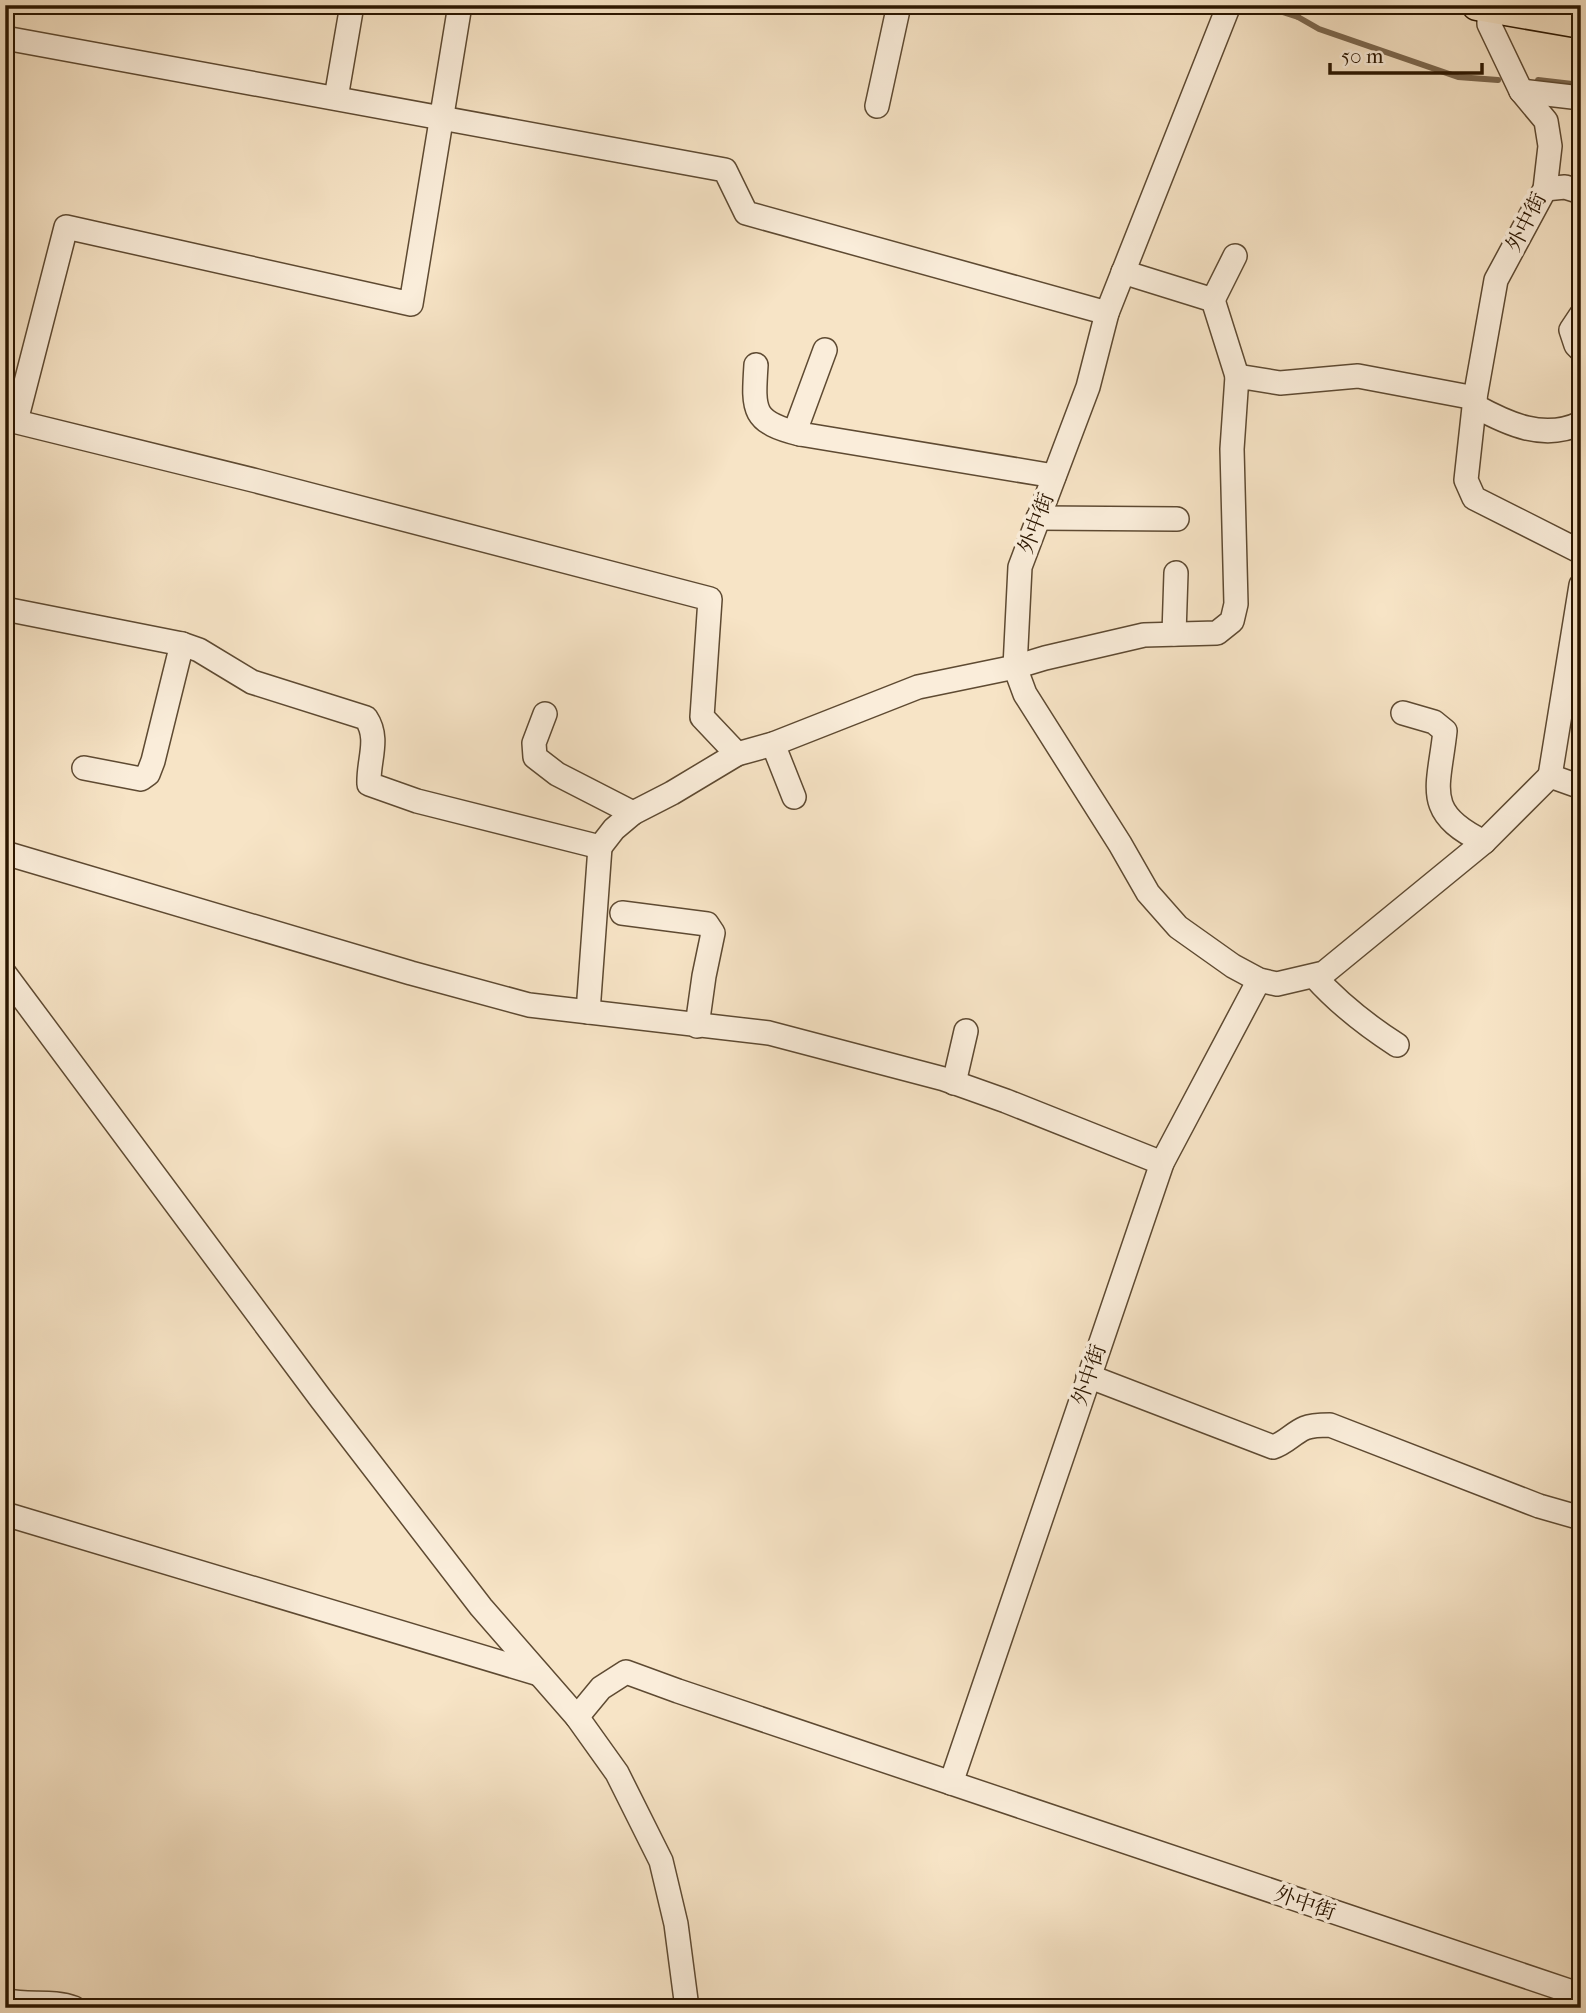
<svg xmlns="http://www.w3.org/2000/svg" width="1586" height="2013" viewBox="0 0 1586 2013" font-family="'IM FELL French Canon','Noto Serif TC',serif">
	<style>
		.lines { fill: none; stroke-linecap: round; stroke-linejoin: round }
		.stream { stroke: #7c684f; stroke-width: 6 }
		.minor-casing { stroke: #5e4a32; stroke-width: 26 }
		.major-casing { stroke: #2b1600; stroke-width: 33 }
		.minor { stroke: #faedda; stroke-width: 23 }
		.major { stroke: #f7e4c6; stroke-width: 30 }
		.labels { text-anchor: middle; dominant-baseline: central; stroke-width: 7; stroke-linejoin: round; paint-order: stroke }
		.street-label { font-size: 21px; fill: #2b1600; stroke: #faedda }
	</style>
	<rect width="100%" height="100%" fill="#f7e4c6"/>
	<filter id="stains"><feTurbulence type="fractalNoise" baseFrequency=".00286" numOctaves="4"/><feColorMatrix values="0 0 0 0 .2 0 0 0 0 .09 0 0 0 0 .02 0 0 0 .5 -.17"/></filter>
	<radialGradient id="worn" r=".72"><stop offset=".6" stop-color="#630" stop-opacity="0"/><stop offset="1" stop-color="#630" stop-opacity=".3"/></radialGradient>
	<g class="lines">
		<g class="stream">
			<path d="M1261 5 1298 17"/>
			<path d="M1297 5 1298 17 1319 29 1458 77 1498 80"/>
			<path d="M1538 80 1581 85"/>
		</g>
		<defs>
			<g id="minor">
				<path d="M1229 5 1107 313 1088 387 1020 567 1015 667 1025 694 1120 844 1148 893 1178 927 1233 966 1259 980 1277 984 1324 973 1484 842 1550 776"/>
				<path d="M1489 5V24L1521 91 1546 121 1550 146 1545 189 1496 280 1475 398 1466 480 1474 498 1581 552"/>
				<path d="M5 38 725 170 746 213 1107 313"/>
				<path d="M1521 91 1581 98"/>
				<path d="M336 98 352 5"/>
				<path d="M877 106 899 5"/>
				<path d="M1545 189 1565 187 1581 192"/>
				<path d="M1123 272 1213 300 1237 376"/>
				<path d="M1213 300 1235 256"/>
				<path d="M1581 315 1571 330 1576 345 1581 350"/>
				<path d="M825 350 797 426 800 434 1054 476"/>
				<path d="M756 365C753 411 752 422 800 434"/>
				<path d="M1475 406C1508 424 1544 441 1581 423"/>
				<path d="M5 419 257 481 710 599 702 717 737 754"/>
				<path d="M16 421 66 227 411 304 460 5"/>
				<path d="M1038 518 1177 519"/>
				<path d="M1581 585 1550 776 1581 787"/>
				<path d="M5 609 182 644 199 650 252 682 366 718C380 739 368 760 369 784L417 801 600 847 614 829 633 813 672 793 737 754 773 744 918 687 1015 667 1045 658 1144 635 1217 633 1232 621 1236 604 1232 449 1237 376 1280 383 1358 376 1475 398"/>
				<path d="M1174 634 1176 573"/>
				<path d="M1403 713 1434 722 1445 731C1439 788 1422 812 1484 842"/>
				<path d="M545 714 534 743 535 757 557 774 633 813"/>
				<path d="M773 744 794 797"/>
				<path d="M84 768 141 779 148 774 153 761 182 644"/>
				<path d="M5 853 411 973 529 1005 769 1033 944 1079 1006 1101 1162 1163"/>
				<path d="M622 913 707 924 713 933 704 976 697 1026"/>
				<path d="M5 974 321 1399 481 1607 577 1717 617 1773 661 1861 676 1924 687 2008"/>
				<path d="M1314 976C1339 1004 1366 1025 1397 1045"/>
				<path d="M588 1012 600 847"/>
				<path d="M954 1083 966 1031"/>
				<path d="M1088 1376 1273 1447C1286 1443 1293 1433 1305 1428 1312 1425 1322 1425 1330 1425L1539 1506 1581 1518"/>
				<path d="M5 1514 539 1674"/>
				<path d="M577 1717 601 1688 626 1672 678 1691 1581 1995"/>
				<path d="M951 1783 1162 1163 1259 980"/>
				<path d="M5 2000C28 2007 51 1999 74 2008"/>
			</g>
			<path id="major" d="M1477 5 1581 23"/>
		</defs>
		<use href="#minor" class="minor-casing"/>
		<use href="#major" class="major-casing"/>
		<use href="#minor" class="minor"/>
		<use href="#major" class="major"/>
	</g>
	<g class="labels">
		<g class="street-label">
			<text transform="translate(1526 222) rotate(-63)">外中街</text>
			<text transform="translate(1036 523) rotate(-69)">外中街</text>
			<text transform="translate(1089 1375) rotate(-71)">外中街</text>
			<text transform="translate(1305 1903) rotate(19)">外中街</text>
		</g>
	</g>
	<rect width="1586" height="2013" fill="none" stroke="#f7e4c6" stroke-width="28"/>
	<rect x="7" y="7" width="1572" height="1999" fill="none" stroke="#2b1600" stroke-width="3.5"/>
	<rect x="14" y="14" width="1558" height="1985" fill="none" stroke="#2b1600" stroke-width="2"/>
	<path d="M1330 63v10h152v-10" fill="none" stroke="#2b1600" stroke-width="3.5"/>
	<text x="1341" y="63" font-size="21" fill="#2b1600" stroke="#faedda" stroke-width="5" paint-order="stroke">50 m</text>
	<rect width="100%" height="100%" filter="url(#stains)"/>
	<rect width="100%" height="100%" fill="url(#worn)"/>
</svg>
